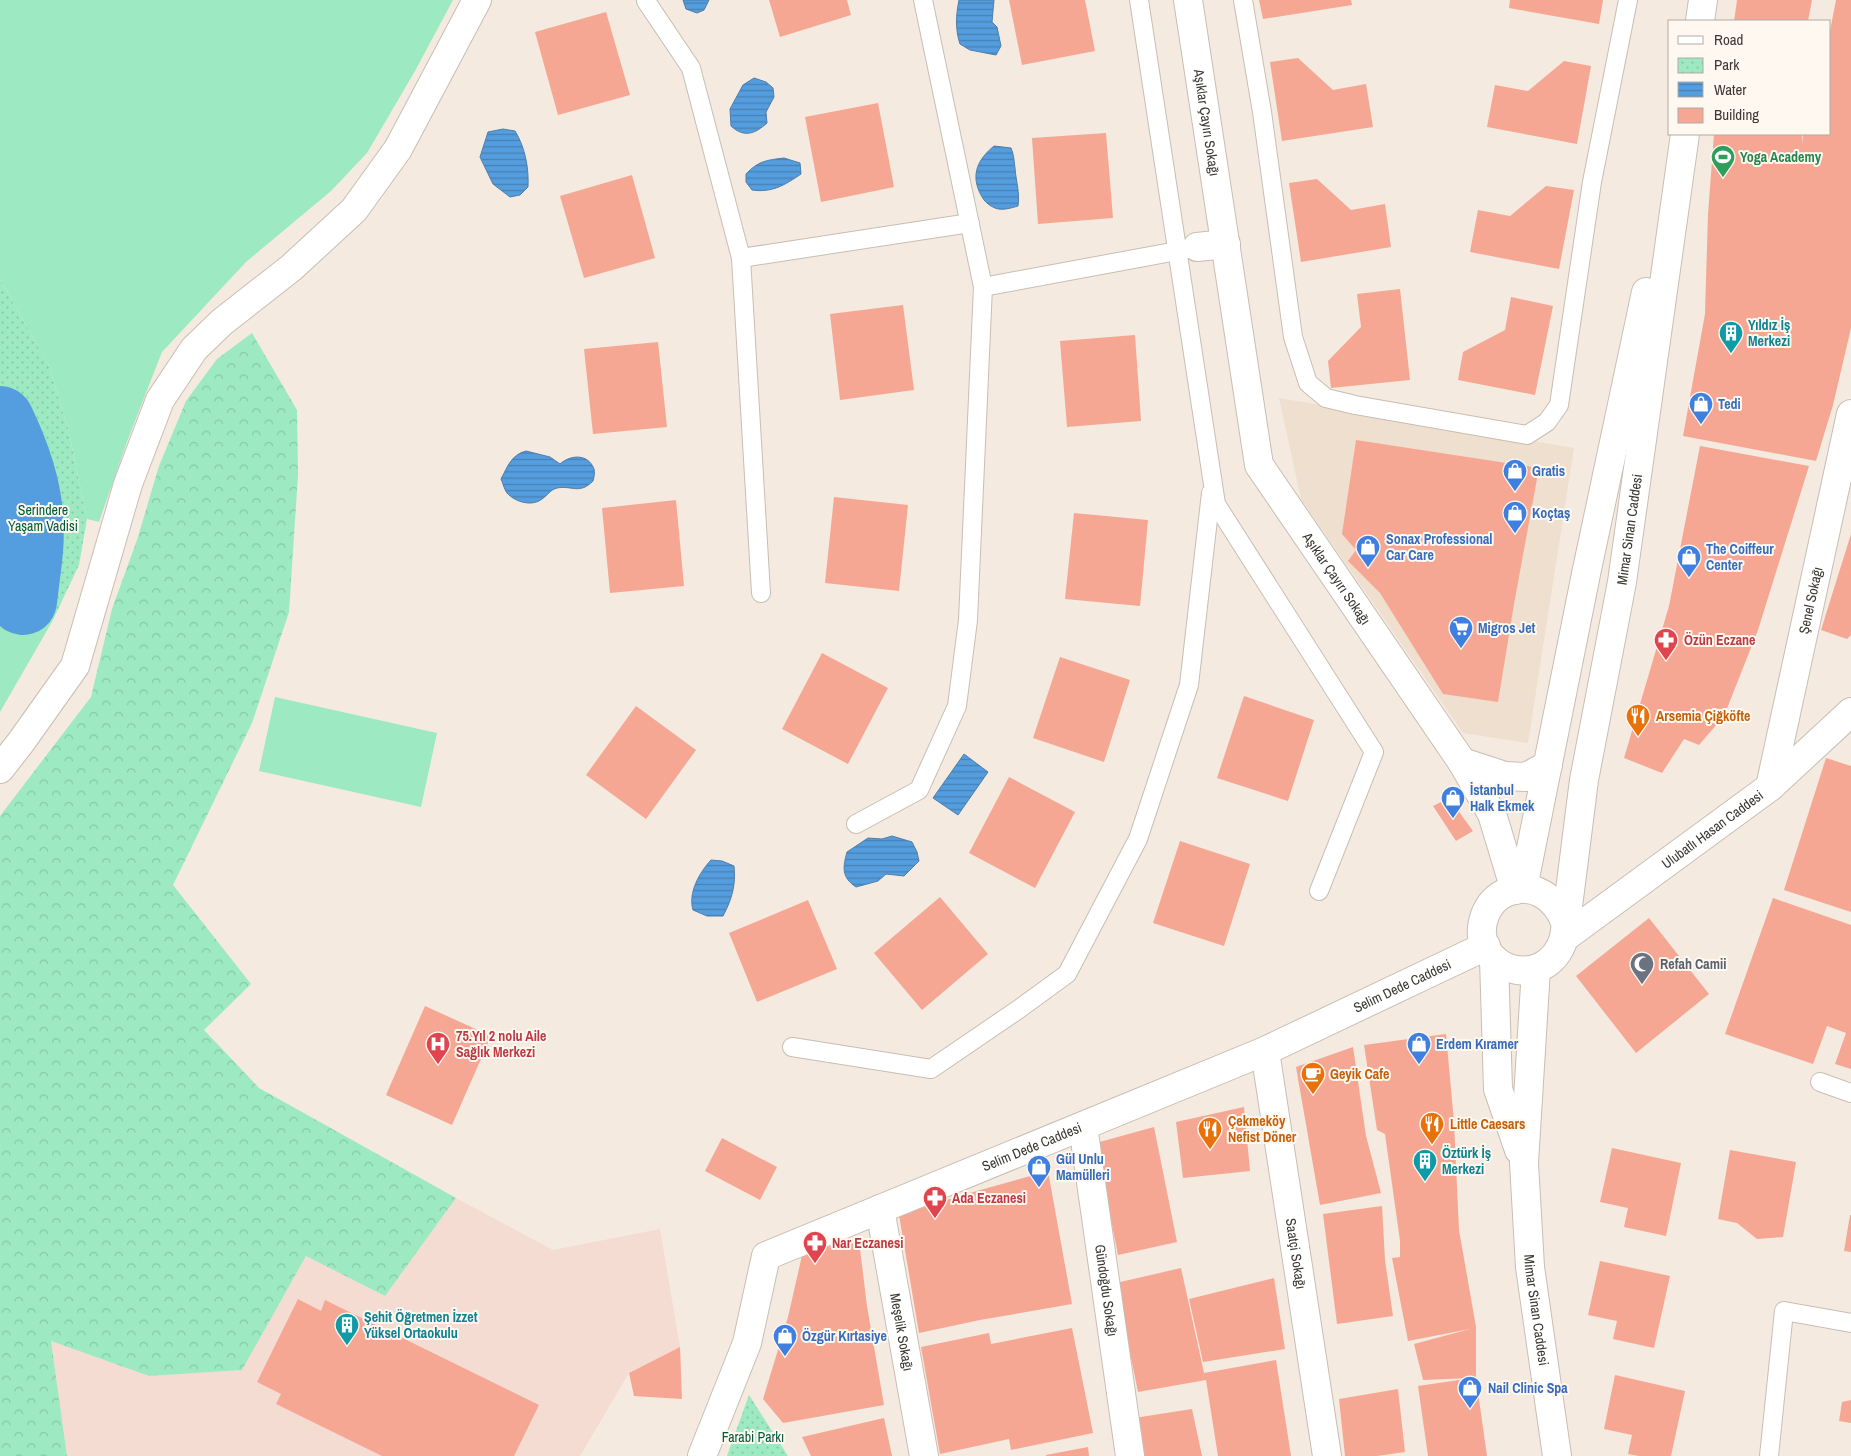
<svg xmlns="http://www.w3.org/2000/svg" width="1851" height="1456" viewBox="0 0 1851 1456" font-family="'Archivo Narrow',sans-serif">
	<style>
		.built { fill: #efdfce }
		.education { fill: #f4dcd2 }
		.grass { fill: #9ce9c2 }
		.forest { fill: url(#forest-crowns) }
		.park { fill: url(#park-dots) }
		.water { fill: url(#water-rules); stroke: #4d7fab }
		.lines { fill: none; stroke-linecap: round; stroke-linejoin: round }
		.river { stroke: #549dde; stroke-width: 68 }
		.building { fill: #f5a794 }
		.service-casing { stroke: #c8beb3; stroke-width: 20 }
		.minor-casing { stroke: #c8beb3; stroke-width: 30 }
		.tertiary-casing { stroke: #c8beb3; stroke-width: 30 }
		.secondary-casing { stroke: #c8beb3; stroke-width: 30 }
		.service { stroke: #fff; stroke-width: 18 }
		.minor { stroke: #fff; stroke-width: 28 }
		.tertiary { stroke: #fff; stroke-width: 28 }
		.secondary { stroke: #fff; stroke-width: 28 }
		.labels { text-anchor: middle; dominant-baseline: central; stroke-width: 4; stroke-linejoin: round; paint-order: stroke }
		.street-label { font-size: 14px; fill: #3c3833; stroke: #fef8f1 }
		.leisure-label { font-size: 14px; font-weight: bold; fill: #27864d; stroke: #fef8f1; text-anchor: start }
		.culture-label { font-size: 14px; font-weight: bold; fill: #0d838f; stroke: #fef8f1; text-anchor: start }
		.shop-label { font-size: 14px; font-weight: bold; fill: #366cbe; stroke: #fef8f1; text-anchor: start }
		.park-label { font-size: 14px; fill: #00593a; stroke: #fef8f1 }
		.health-label { font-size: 14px; font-weight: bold; fill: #be3a42; stroke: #fef8f1; text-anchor: start }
		.food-label { font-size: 14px; font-weight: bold; fill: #c56008; stroke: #fef8f1; text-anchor: start }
		.worship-label { font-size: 14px; font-weight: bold; fill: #5b616d; stroke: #fef8f1; text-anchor: start }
	</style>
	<defs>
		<pattern id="forest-crowns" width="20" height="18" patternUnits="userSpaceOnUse" patternTransform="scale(1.25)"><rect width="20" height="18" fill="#9ce9c2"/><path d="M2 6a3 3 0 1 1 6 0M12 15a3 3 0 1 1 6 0" fill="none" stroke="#87c9a7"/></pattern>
		<pattern id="park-dots" width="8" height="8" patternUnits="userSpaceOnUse" patternTransform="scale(1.25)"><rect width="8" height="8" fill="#9ce9c2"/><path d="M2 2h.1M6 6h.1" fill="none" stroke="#87c9a7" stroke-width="1.8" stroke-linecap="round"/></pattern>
		<pattern id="water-rules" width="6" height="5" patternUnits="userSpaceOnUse" patternTransform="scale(1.25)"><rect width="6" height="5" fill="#549dde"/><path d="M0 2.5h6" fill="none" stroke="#4781b5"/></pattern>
	</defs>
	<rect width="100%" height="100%" fill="#f4eadf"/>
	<path class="built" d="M1279 398 1574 448 1528 743 1463 733 1301 499Z"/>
	<path class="education" d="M456 1198 553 1250 660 1229 680 1347 629 1373 580 1456H67L51 1341 149 1376 242 1370 306 1256 385 1296Z"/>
	<g class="grass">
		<path d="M0 0H453L415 71 367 153 331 191 246 262 162 352 128 439 99 522 87 519 68 428 49 366 0 279Z"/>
		<path d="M0 602 53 620 0 712Z"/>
		<path d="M275 697 437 733 421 807 259 771Z"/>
	</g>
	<path class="forest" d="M252 333 297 410 298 475 289 612 252 723 173 885 251 984 204 1030 259 1088 456 1198 385 1296 306 1256 242 1370 149 1376 51 1341 67 1456H0V816L91 697 112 609 137 540 159 466 186 401 217 359Z"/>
	<g class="park">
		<path d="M0 279 49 366 68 428 87 519 79 565 53 620 0 602Z"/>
		<path d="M749 1395 788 1456H727Z"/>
	</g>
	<g class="water">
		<path d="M683 0H709L704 10 697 13 686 9Z"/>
		<path d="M959 0H994L992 22 997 27 1001 46 996 55 970 50 960 44C955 29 956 15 959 0Z"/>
		<path d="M754 78 766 82 773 88 774 97 766 112 767 123C755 134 744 138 731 126L730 109 743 85Z"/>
		<path d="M503 129 515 131C525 147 529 168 528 187L520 195 510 197 493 184 480 157 488 132Z"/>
		<path d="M994 146 1011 148C1014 155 1014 161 1015 168 1016 182 1020 192 1018 206 1011 208 1002 211 995 208 988 205 984 201 981 195 970 175 978 159 994 146Z"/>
		<path d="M784 158 800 163 801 174C785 185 772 193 752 190L746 182V174C758 161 767 160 784 158Z"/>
		<path d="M526 451 550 457 560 464C570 455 588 453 594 469 595 472 594 478 593 481 579 495 572 485 557 488 550 490 548 495 542 499 532 507 515 502 507 493 504 489 503 483 501 479 508 466 511 455 526 451Z"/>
		<path d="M964 754 988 772 958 815 933 798Z"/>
		<path d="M892 836 912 842 917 852 919 861 904 876 886 874 878 881 856 887C841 877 843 867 847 852L868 838 882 839Z"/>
		<path d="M711 860 722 861 734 866C736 885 732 899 723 916H707L693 910C688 893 699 873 711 860Z"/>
	</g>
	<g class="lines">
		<path class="river" d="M0 420C14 449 27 483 29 516 32 544 26 573 23 601"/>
	</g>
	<g class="building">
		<path d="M769 0H847L851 15 780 37Z"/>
		<path d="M1009 0H1085L1095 51 1022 65Z"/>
		<path d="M1259 0H1351L1352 5 1263 19Z"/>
		<path d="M1510 0H1603L1599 24 1509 8Z"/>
		<path d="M1737 0H1812L1808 21H1734Z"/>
		<path d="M1836 0H1851V328L1833 405 1816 461 1683 436 1705 314 1708 214 1714 134H1802V145L1803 134H1830V31Z"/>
		<path d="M606 12 630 95 558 115 535 32Z"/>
		<path d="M1298 58 1333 90 1366 84 1373 127 1282 141 1270 62Z"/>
		<path d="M1564 61 1591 66 1577 144 1487 127 1495 85 1528 91Z"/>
		<path d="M878 103 894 187 821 202 805 117Z"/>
		<path d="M1106 133 1113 218 1038 224 1032 138Z"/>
		<path d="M632 175 655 258 584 278 560 196Z"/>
		<path d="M1317 179 1351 210 1385 204 1391 247 1301 262 1289 183Z"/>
		<path d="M1546 186 1574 190 1559 269 1470 252 1478 210 1510 216Z"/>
		<path d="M1400 289 1410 380 1331 388 1328 361 1361 327 1357 294Z"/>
		<path d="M1511 297 1553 306 1535 395 1458 380 1463 352 1505 330Z"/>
		<path d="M903 305 914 390 840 400 830 314Z"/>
		<path d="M1135 335 1141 421 1067 427 1060 341Z"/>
		<path d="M658 342 667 427 593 434 584 349Z"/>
		<path d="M1356 440 1539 468 1514 604 1498 702 1443 694 1380 593 1348 561 1356 550 1342 534Z"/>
		<path d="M1700 446 1809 466 1758 630 1724 716 1699 745 1684 739 1662 773 1624 758 1669 606Z"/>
		<path d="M834 497 908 505 899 591 825 583Z"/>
		<path d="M676 500 684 586 610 593 602 508Z"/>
		<path d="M1074 513 1148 520 1140 606 1065 599Z"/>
		<path d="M1851 534V635L1847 639 1821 630Z"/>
		<path d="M822 653 888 688 848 764 782 729Z"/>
		<path d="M1060 657 1130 680 1104 762 1033 738Z"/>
		<path d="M1244 696 1314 720 1288 801 1217 778Z"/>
		<path d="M636 706 696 750 646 819 586 775Z"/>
		<path d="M1826 758 1851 766V912L1784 890Z"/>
		<path d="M1009 777 1075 812 1035 888 969 853Z"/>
		<path d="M1449 798 1473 831 1456 841 1433 806Z"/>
		<path d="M1180 841 1250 864 1224 946 1153 923Z"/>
		<path d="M940 897 988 954 922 1010 874 953Z"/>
		<path d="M1773 898 1851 925V1069L1835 1064 1846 1033 1827 1026 1813 1064 1725 1034Z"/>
		<path d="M808 900 837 969 757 1002 729 933Z"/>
		<path d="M1649 918 1709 994 1636 1053 1576 976Z"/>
		<path d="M425 1006 491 1036 452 1125 386 1095Z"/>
		<path d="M1446 1034 1454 1122 1459 1230 1476 1327V1378L1487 1456H1428L1418 1386 1473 1378 1423 1380 1414 1344 1470 1329 1408 1341 1392 1258 1400 1257V1241L1385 1134 1377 1130 1364 1045Z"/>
		<path d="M1353 1047 1366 1136 1381 1193 1320 1205 1296 1067Z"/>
		<path d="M1244 1107 1250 1171 1183 1178 1176 1122Z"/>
		<path d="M1154 1127 1177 1242 1118 1255 1096 1143Z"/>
		<path d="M722 1138 777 1167 760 1200 705 1171Z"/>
		<path d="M1612 1148 1681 1163 1666 1236 1624 1227 1628 1208 1600 1202Z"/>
		<path d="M1730 1150 1796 1162 1783 1237 1757 1239 1737 1223 1718 1219Z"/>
		<path d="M1048 1171 1072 1304 980 1320 919 1333 899 1215 966 1194Z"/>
		<path d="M1382 1206 1385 1260 1393 1316 1337 1324 1323 1214Z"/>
		<path d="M1850 1215H1851V1252L1844 1251Z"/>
		<path d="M859 1241 867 1306 884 1405 783 1423 763 1399 788 1317 803 1251Z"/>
		<path d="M1600 1261 1670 1276 1654 1348 1613 1339 1617 1321 1588 1315Z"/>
		<path d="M1181 1268 1204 1373 1276 1360 1291 1456H1218L1206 1380 1138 1392 1116 1283Z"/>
		<path d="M1274 1278 1285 1349 1203 1362 1189 1299Z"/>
		<path d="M298 1299 321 1311 325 1300 539 1405 514 1456H382L276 1404 281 1394 257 1382Z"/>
		<path d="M1072 1328 1093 1433 1011 1450 1009 1439 940 1454 921 1347 989 1333 991 1344Z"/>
		<path d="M680 1347 682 1399 634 1396 629 1373Z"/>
		<path d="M1615 1375 1685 1391 1671 1456H1639L1628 1454 1632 1435 1604 1429Z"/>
		<path d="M1398 1389 1405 1452 1377 1456H1345L1339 1399Z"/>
		<path d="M1851 1400V1423L1839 1421 1842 1402Z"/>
		<path d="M1192 1409 1202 1456H1139L1134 1418Z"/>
		<path d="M884 1418 892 1456H811L802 1437Z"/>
		<path d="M1088 1447 1089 1456H1046V1455Z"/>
	</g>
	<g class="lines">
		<defs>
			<g id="service">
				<path d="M923 0 983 287 1188 249"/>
				<path d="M1139 0 1216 504 1374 752 1319 891"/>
				<path d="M1243 0 1262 112 1293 337 1308 383 1326 398 1355 405 1527 435 1547 422 1559 405 1592 182 1628 0"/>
				<path d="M646 1 691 68 741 258 970 223"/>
				<path d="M741 258 761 593"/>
				<path d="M856 824 919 790 957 706 968 620 983 287"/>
				<path d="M792 1047 931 1069 1019 1009 1067 974 1138 839 1189 685 1211 493"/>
				<path d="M1820 1082 1851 1093"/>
				<path d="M1769 1456 1784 1311 1851 1323"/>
			</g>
			<g id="minor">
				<path id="s1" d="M1188 0 1259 465 1462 762 1492 814 1515 890"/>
				<path d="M1197 247 1226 244"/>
				<path d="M1462 762 1505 776 1526 777 1548 765"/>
				<path d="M0 769 21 742 75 666 128 484 160 400 194 349 222 322 291 268 354 210 398 149 477 0"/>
				<path id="s2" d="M1770 787 1851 414"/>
				<path id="s3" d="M1564 938 1770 787 1851 712"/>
				<path id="s4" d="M1265 1051 1327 1456"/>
				<path id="s5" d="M1083 1126 1130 1456"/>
				<path id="s6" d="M880 1209 924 1456"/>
			</g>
			<g id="tertiary">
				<path id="s7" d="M702 1456 747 1343 766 1256 1265 1051 1486 946"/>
			</g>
			<g id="secondary">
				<path d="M1700 21 1703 0"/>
				<path d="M1523 888 1586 574 1646 292"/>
				<path id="s8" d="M1565 922C1556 898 1532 880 1505 893 1496 897 1489 905 1485 915 1465 969 1546 996 1564 938L1584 780 1622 582 1685 134"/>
				<path d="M1494 959 1498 1089 1519 1150"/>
				<path id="s9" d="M1536 969 1524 1163 1530 1267 1557 1456"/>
			</g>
		</defs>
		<use href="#service" class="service-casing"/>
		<use href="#minor" class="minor-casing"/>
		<use href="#tertiary" class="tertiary-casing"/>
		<use href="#secondary" class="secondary-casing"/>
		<use href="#service" class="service"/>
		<use href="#minor" class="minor"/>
		<use href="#tertiary" class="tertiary"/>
		<use href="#secondary" class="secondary"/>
	</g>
	<defs>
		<symbol id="stadium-pin" viewBox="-11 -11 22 30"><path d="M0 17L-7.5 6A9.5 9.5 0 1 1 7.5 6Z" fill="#2e9e5b" stroke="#fef8f1"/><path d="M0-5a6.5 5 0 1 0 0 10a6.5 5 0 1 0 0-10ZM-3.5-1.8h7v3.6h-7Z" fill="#fff"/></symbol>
		<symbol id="building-pin" viewBox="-11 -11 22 30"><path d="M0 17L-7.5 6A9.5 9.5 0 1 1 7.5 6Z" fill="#0f9aa8" stroke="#fef8f1"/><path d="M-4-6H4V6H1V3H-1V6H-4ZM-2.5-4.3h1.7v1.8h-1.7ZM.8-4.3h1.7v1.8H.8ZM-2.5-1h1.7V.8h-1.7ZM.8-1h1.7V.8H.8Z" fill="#fff"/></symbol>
		<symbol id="shop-pin" viewBox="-11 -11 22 30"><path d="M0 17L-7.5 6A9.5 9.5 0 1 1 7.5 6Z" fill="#3f7fe0" stroke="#fef8f1"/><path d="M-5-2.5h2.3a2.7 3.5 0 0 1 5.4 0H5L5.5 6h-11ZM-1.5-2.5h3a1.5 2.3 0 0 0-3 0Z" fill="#fff"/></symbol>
		<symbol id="supermarket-pin" viewBox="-11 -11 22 30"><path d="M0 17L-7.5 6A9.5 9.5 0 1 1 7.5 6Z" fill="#3f7fe0" stroke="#fef8f1"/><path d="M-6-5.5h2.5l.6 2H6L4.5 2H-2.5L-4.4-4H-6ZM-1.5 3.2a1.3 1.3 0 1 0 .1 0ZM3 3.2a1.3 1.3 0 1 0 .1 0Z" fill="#fff"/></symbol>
		<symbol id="pharmacy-pin" viewBox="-11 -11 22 30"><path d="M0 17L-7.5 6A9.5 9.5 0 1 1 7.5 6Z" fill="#e0444e" stroke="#fef8f1"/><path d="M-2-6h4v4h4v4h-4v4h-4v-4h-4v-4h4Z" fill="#fff"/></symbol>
		<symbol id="restaurant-pin" viewBox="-11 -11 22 30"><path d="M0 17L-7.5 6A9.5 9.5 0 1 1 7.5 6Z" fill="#e8710a" stroke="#fef8f1"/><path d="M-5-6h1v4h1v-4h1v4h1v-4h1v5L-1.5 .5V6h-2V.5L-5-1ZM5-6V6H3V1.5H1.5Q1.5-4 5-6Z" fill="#fff"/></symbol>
		<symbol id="mosque-pin" viewBox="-11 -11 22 30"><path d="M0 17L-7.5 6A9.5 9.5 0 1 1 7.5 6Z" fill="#6b7280" stroke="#fef8f1"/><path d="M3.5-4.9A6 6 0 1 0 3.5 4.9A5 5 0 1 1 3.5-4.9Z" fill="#fff"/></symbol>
		<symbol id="hospital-pin" viewBox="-11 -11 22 30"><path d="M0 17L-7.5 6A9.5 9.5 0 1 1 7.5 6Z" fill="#e0444e" stroke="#fef8f1"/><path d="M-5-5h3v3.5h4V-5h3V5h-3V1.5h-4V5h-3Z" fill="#fff"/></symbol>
		<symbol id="cafe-pin" viewBox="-11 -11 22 30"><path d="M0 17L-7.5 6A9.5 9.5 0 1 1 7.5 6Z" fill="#e8710a" stroke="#fef8f1"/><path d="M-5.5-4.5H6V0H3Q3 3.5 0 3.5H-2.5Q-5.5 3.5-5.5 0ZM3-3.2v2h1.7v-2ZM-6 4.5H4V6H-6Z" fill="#fff"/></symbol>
	</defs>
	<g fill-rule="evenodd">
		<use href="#stadium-pin" x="1709" y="143" width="28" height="38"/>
		<use href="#building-pin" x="1717" y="319" width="28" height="38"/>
		<use href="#shop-pin" x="1687" y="390" width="28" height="38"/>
		<use href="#shop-pin" x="1501" y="457" width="28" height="38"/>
		<use href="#shop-pin" x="1501" y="499" width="28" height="38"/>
		<use href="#shop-pin" x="1354" y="533" width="28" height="38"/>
		<use href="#shop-pin" x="1675" y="543" width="28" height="38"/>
		<use href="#supermarket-pin" x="1447" y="614" width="28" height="38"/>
		<use href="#pharmacy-pin" x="1652" y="626" width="28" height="38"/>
		<use href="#restaurant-pin" x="1624" y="702" width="28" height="38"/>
		<use href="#shop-pin" x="1439" y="784" width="28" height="38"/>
		<use href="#mosque-pin" x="1628" y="950" width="28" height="38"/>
		<use href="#hospital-pin" x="424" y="1030" width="28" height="38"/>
		<use href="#shop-pin" x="1405" y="1030" width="28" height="38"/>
		<use href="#cafe-pin" x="1299" y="1060" width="28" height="38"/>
		<use href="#restaurant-pin" x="1418" y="1110" width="28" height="38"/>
		<use href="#restaurant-pin" x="1196" y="1115" width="28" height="38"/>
		<use href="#building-pin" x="1411" y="1147" width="28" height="38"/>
		<use href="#shop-pin" x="1025" y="1153" width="28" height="38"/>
		<use href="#pharmacy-pin" x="921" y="1184" width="28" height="38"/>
		<use href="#pharmacy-pin" x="801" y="1229" width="28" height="38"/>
		<use href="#building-pin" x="333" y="1311" width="28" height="38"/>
		<use href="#shop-pin" x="771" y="1322" width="28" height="38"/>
		<use href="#shop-pin" x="1456" y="1374" width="28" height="38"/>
	</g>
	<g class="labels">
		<g class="street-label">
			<text stroke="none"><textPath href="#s1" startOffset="124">Aşıklar Çayırı Sokağı</textPath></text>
			<text stroke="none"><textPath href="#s8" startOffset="656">Mimar Sinan Caddesi</textPath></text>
			<text stroke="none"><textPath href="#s1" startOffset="608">Aşıklar Çayırı Sokağı</textPath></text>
			<text stroke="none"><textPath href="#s2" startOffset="191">Şenel Sokağı</textPath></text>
			<text stroke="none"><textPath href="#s3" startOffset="184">Ulubatlı Hasan Caddesi</textPath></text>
			<text stroke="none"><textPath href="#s7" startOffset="902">Selim Dede Caddesi</textPath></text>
			<text stroke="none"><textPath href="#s7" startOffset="498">Selim Dede Caddesi</textPath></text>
			<text stroke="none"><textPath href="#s4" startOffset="205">Saatçi Sokağı</textPath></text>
			<text stroke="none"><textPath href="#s5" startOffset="166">Gündoğdu Sokağı</textPath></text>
			<text stroke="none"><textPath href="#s9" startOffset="342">Mimar Sinan Caddesi</textPath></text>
			<text stroke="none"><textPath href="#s6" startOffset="125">Meşelik Sokağı</textPath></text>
		</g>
		<g class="leisure-label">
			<text x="1740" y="157">Yoga Academy</text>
		</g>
		<g class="culture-label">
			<text x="1748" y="325">Yıldız İş<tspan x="1748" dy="16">Merkezi</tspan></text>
			<text x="1442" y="1153">Öztürk İş<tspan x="1442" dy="16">Merkezi</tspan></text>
			<text x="364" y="1317">Şehit Öğretmen İzzet<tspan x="364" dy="16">Yüksel Ortaokulu</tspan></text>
		</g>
		<g class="shop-label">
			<text x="1718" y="404">Tedi</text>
			<text x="1532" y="471">Gratis</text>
			<text x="1532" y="513">Koçtaş</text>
			<text x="1386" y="539">Sonax Professional<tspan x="1386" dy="16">Car Care</tspan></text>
			<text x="1706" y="549">The Coiffeur<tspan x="1706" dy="16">Center</tspan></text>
			<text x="1478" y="628">Migros Jet</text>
			<text x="1470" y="790">İstanbul<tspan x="1470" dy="16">Halk Ekmek</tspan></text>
			<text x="1436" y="1044">Erdem Kıramer</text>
			<text x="1056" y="1159">Gül Unlu<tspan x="1056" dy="16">Mamülleri</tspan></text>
			<text x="802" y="1336">Özgür Kırtasiye</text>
			<text x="1488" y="1388">Nail Clinic Spa</text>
		</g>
		<g class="park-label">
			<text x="43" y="510">Serindere<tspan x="43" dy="16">Yaşam Vadisi</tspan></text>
			<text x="753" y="1437">Farabi Parkı</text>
		</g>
		<g class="health-label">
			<text x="1684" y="640">Özün Eczane</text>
			<text x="456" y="1036">75.Yıl 2 nolu Aile<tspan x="456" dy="16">Sağlık Merkezi</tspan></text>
			<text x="952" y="1198">Ada Eczanesi</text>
			<text x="832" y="1243">Nar Eczanesi</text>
		</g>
		<g class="food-label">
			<text x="1656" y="716">Arsemia Çiğköfte</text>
			<text x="1330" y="1074">Geyik Cafe</text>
			<text x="1228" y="1121">Çekmeköy<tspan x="1228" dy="16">Nefist Döner</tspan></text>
			<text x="1450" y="1124">Little Caesars</text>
		</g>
		<g class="worship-label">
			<text x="1660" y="964">Refah Camii</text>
		</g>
	</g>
	<rect x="1668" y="20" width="162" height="115" fill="#fef8f1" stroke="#b0aba5"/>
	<rect x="1678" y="36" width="25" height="8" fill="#ffffff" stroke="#b0aba5"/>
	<text x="1714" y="45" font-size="15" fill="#3c3833">Road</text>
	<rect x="1678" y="58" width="25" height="15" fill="url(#park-dots)" stroke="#b0aba5"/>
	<text x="1714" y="70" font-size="15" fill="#3c3833">Park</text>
	<rect x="1678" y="82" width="25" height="15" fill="url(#water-rules)" stroke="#b0aba5"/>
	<text x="1714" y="95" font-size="15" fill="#3c3833">Water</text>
	<rect x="1678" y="108" width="25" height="15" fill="#f5a794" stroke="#b0aba5"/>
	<text x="1714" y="120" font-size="15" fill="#3c3833">Building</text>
</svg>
